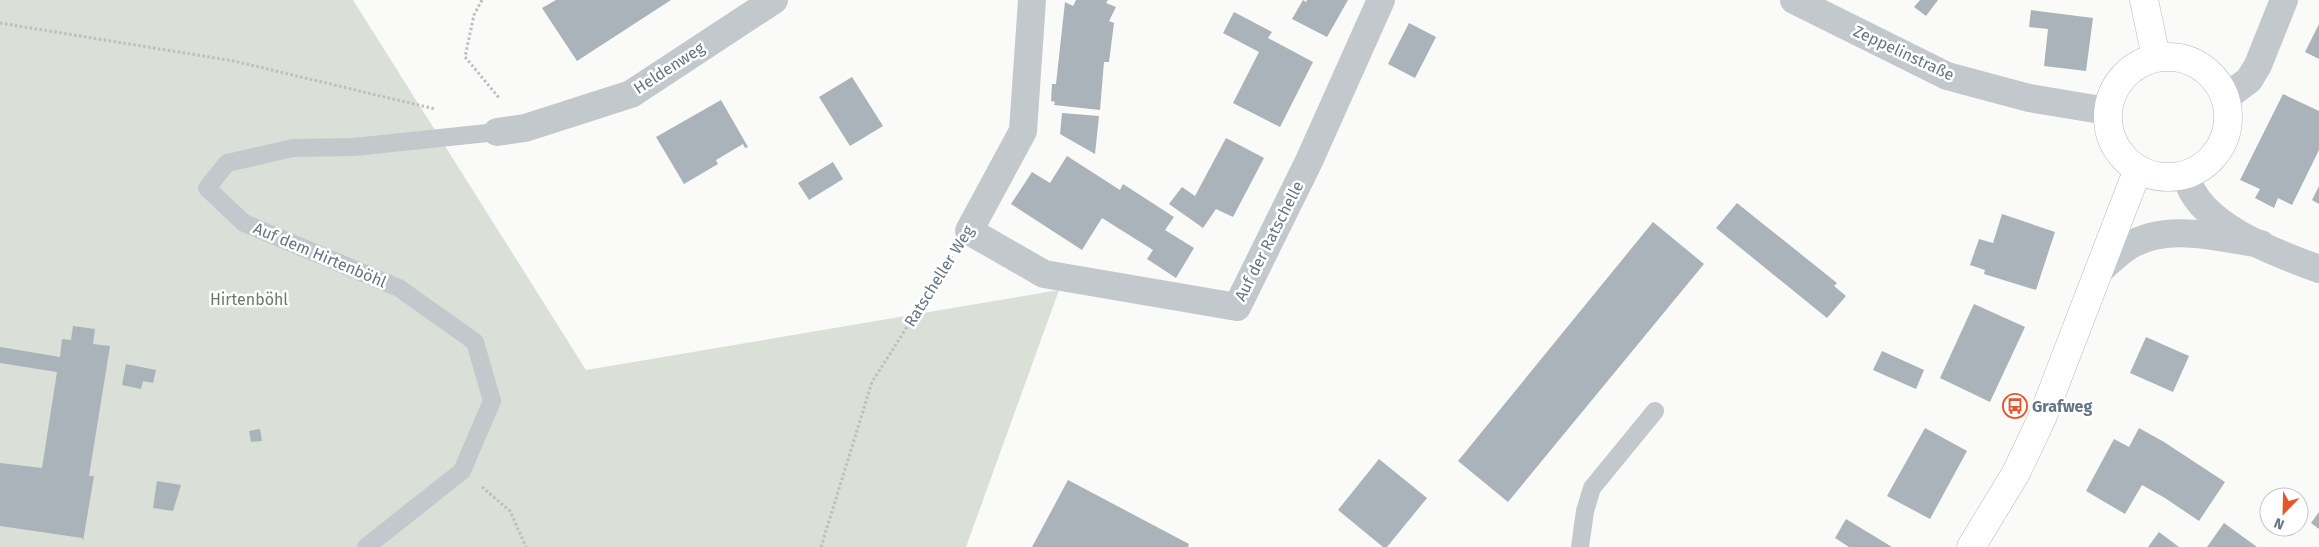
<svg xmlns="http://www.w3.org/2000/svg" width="2319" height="547" viewBox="0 0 2319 547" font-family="'Fira Sans',sans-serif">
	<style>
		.green { fill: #dadfd7 }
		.building { fill: #aab3b9 }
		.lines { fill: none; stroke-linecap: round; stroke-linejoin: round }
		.secondary-casing { stroke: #b3babf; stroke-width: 29 }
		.path { stroke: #bbbfc2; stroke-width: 3; stroke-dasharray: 2.5 2.5; stroke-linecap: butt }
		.lane { stroke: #c3c8cc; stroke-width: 18 }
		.street { stroke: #c3c8cc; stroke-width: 28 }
		.secondary { stroke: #fff; stroke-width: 28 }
		.labels { text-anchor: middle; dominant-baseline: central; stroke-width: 5; stroke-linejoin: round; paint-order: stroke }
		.street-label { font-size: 16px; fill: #657683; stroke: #fff }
		.park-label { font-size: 16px; fill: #687a64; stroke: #fff }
		.poi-label { font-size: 16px; font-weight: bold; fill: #657683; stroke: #fff; text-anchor: start }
	</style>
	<rect width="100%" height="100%" fill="#fafaf8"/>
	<path class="green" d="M0 0H353L586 370 1059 290 966 547H0Z"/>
	<g class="building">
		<path d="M556 0H671L577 61 542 8Z"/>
		<path d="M1076 0H1108L1106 3 1116 7 1109 21 1114 23 1109 62H1104L1100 110 1054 105 1055 102 1051 101 1052 84H1056L1065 2 1073 6Z"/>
		<path d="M1303 0 1306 2 1307 0H1348L1327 37 1292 19Z"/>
		<path d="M1920 0H1938L1926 16 1914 7Z"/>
		<path d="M2031 10 2093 18 2086 71 2044 66 2048 29 2029 27Z"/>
		<path d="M1234 12 1272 32 1268 38 1313 62 1280 127 1233 103 1259 52 1223 33Z"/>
		<path d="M1409 23 1436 37 1415 78 1388 64Z"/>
		<path d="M2319 24V59L2305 52Z"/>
		<path d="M852 77 883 126 850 146 819 97Z"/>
		<path d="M2283 94 2319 111V150L2292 205 2278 198 2274 208 2255 198 2260 189 2240 180Z"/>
		<path d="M721 100 748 147 745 148 743 144 716 160 718 164 684 184 656 137Z"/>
		<path d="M1062 113 1099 116 1095 154 1060 134Z"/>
		<path d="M1226 138 1264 158 1233 217 1216 209 1203 228 1169 204 1182 187 1195 196Z"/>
		<path d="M1067 156 1120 190 1123 184 1174 217 1165 230 1194 248 1176 278 1147 259 1153 250 1102 218 1082 250 1011 204 1032 172 1050 183Z"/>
		<path d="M833 162 843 179 809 200 798 183Z"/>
		<path d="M2319 186V204L2312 200Z"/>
		<path d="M1737 203 1837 283 1834 286 1846 296 1827 318 1716 228Z"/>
		<path d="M2002 214 2055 232 2036 290 1984 274 1985 270 1970 265 1979 239 1993 243Z"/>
		<path d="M1653 222 1704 264 1508 502 1458 461Z"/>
		<path d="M1974 304 2025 327 1990 402 1940 378Z"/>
		<path d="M73 326 95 329 93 344 110 346 89 476H94L83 541 82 538 0 526V463L42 468 57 372 0 363V347L60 357 62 339 71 340Z"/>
		<path d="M2146 337 2189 356 2173 392 2130 373Z"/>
		<path d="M1882 351 1924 370 1916 389 1873 370Z"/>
		<path d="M126 364 156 370 153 383 143 381 141 389 122 385Z"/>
		<path d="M1925 428 1967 451 1930 519 1887 496Z"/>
		<path d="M2139 428 2164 442 2225 482 2199 521 2165 498 2142 485 2125 514 2086 491 2114 439 2129 447Z"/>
		<path d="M260 429 262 441 251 442 249 431Z"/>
		<path d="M1379 459 1427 498 1387 547H1383L1338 510Z"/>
		<path d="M1068 480 1189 544 1188 547H1032Z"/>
		<path d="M157 481 181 485 173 511 153 508Z"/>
		<path d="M2319 512V529L2311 523Z"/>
		<path d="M1846 519 1892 547H1849L1835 538Z"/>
		<path d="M2224 523 2257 547H2207Z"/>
		<path d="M2159 532 2179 547H2148Z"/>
	</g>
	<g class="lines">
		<defs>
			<g id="secondary">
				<path d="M2144 0 2156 57"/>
				<circle cx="2168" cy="117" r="60"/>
				<path d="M1971 547 2016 473 2042 418 2138 169"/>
			</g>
		</defs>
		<use href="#secondary" class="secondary-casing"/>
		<g class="path">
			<path d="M482 0 474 15 465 57 500 99"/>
			<path d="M0 23 234 61 435 109"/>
			<path d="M482 487 510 511 526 547"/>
			<path d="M821 547 872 382 952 256"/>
		</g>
		<g class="lane">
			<path d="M366 547 462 471 492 401 475 342 399 288 244 223 207 188 227 163 293 148 354 147 497 132"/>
			<path d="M1580 547 1585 511 1592 488 1655 411"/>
		</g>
		<g class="street">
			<path d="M1032 0 1023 131 969 231 1044 274 1237 307 1309 161 1381 0"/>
			<path d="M1794 0 1947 76 2029 98 2107 111"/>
			<path d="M2225 98 2249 80 2258 65 2284 0"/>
			<path d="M497 132 525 128 631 94 774 0"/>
			<path d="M2186 175C2197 225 2275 253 2319 269"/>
			<path d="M2100 270C2109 262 2119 252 2129 246 2167 222 2220 238 2261 244"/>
		</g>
		<use href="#secondary" class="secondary"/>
	</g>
	<defs>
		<symbol id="bus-ring" viewBox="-11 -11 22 22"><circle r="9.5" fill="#fff" stroke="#e4572e" stroke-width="1.5"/><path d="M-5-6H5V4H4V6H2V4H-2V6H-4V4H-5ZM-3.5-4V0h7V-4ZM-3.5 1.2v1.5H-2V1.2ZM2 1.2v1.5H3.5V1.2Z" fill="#e4572e"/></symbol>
	</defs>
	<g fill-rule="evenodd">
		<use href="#bus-ring" x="2001" y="392" width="28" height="28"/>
	</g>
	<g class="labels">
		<g class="street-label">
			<text transform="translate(1904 53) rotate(25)">Zeppelinstraße</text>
			<text transform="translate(669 68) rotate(-33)">Heldenweg</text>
			<text transform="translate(1269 241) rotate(-63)">Auf der Ratschelle</text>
			<text transform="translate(320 255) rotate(23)">Auf dem Hirtenböhl</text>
			<text transform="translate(939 276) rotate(-58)">Ratscheller Weg</text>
		</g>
		<g class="park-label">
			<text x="249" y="299">Hirtenböhl</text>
		</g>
		<g class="poi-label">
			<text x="2032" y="406">Grafweg</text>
		</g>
	</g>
	<g transform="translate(2284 512) rotate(203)"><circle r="24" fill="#ffffff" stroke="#c1c8cd"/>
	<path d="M0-4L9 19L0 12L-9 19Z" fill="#e4572e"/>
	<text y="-8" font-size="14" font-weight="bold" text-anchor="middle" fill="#657683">N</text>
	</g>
</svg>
